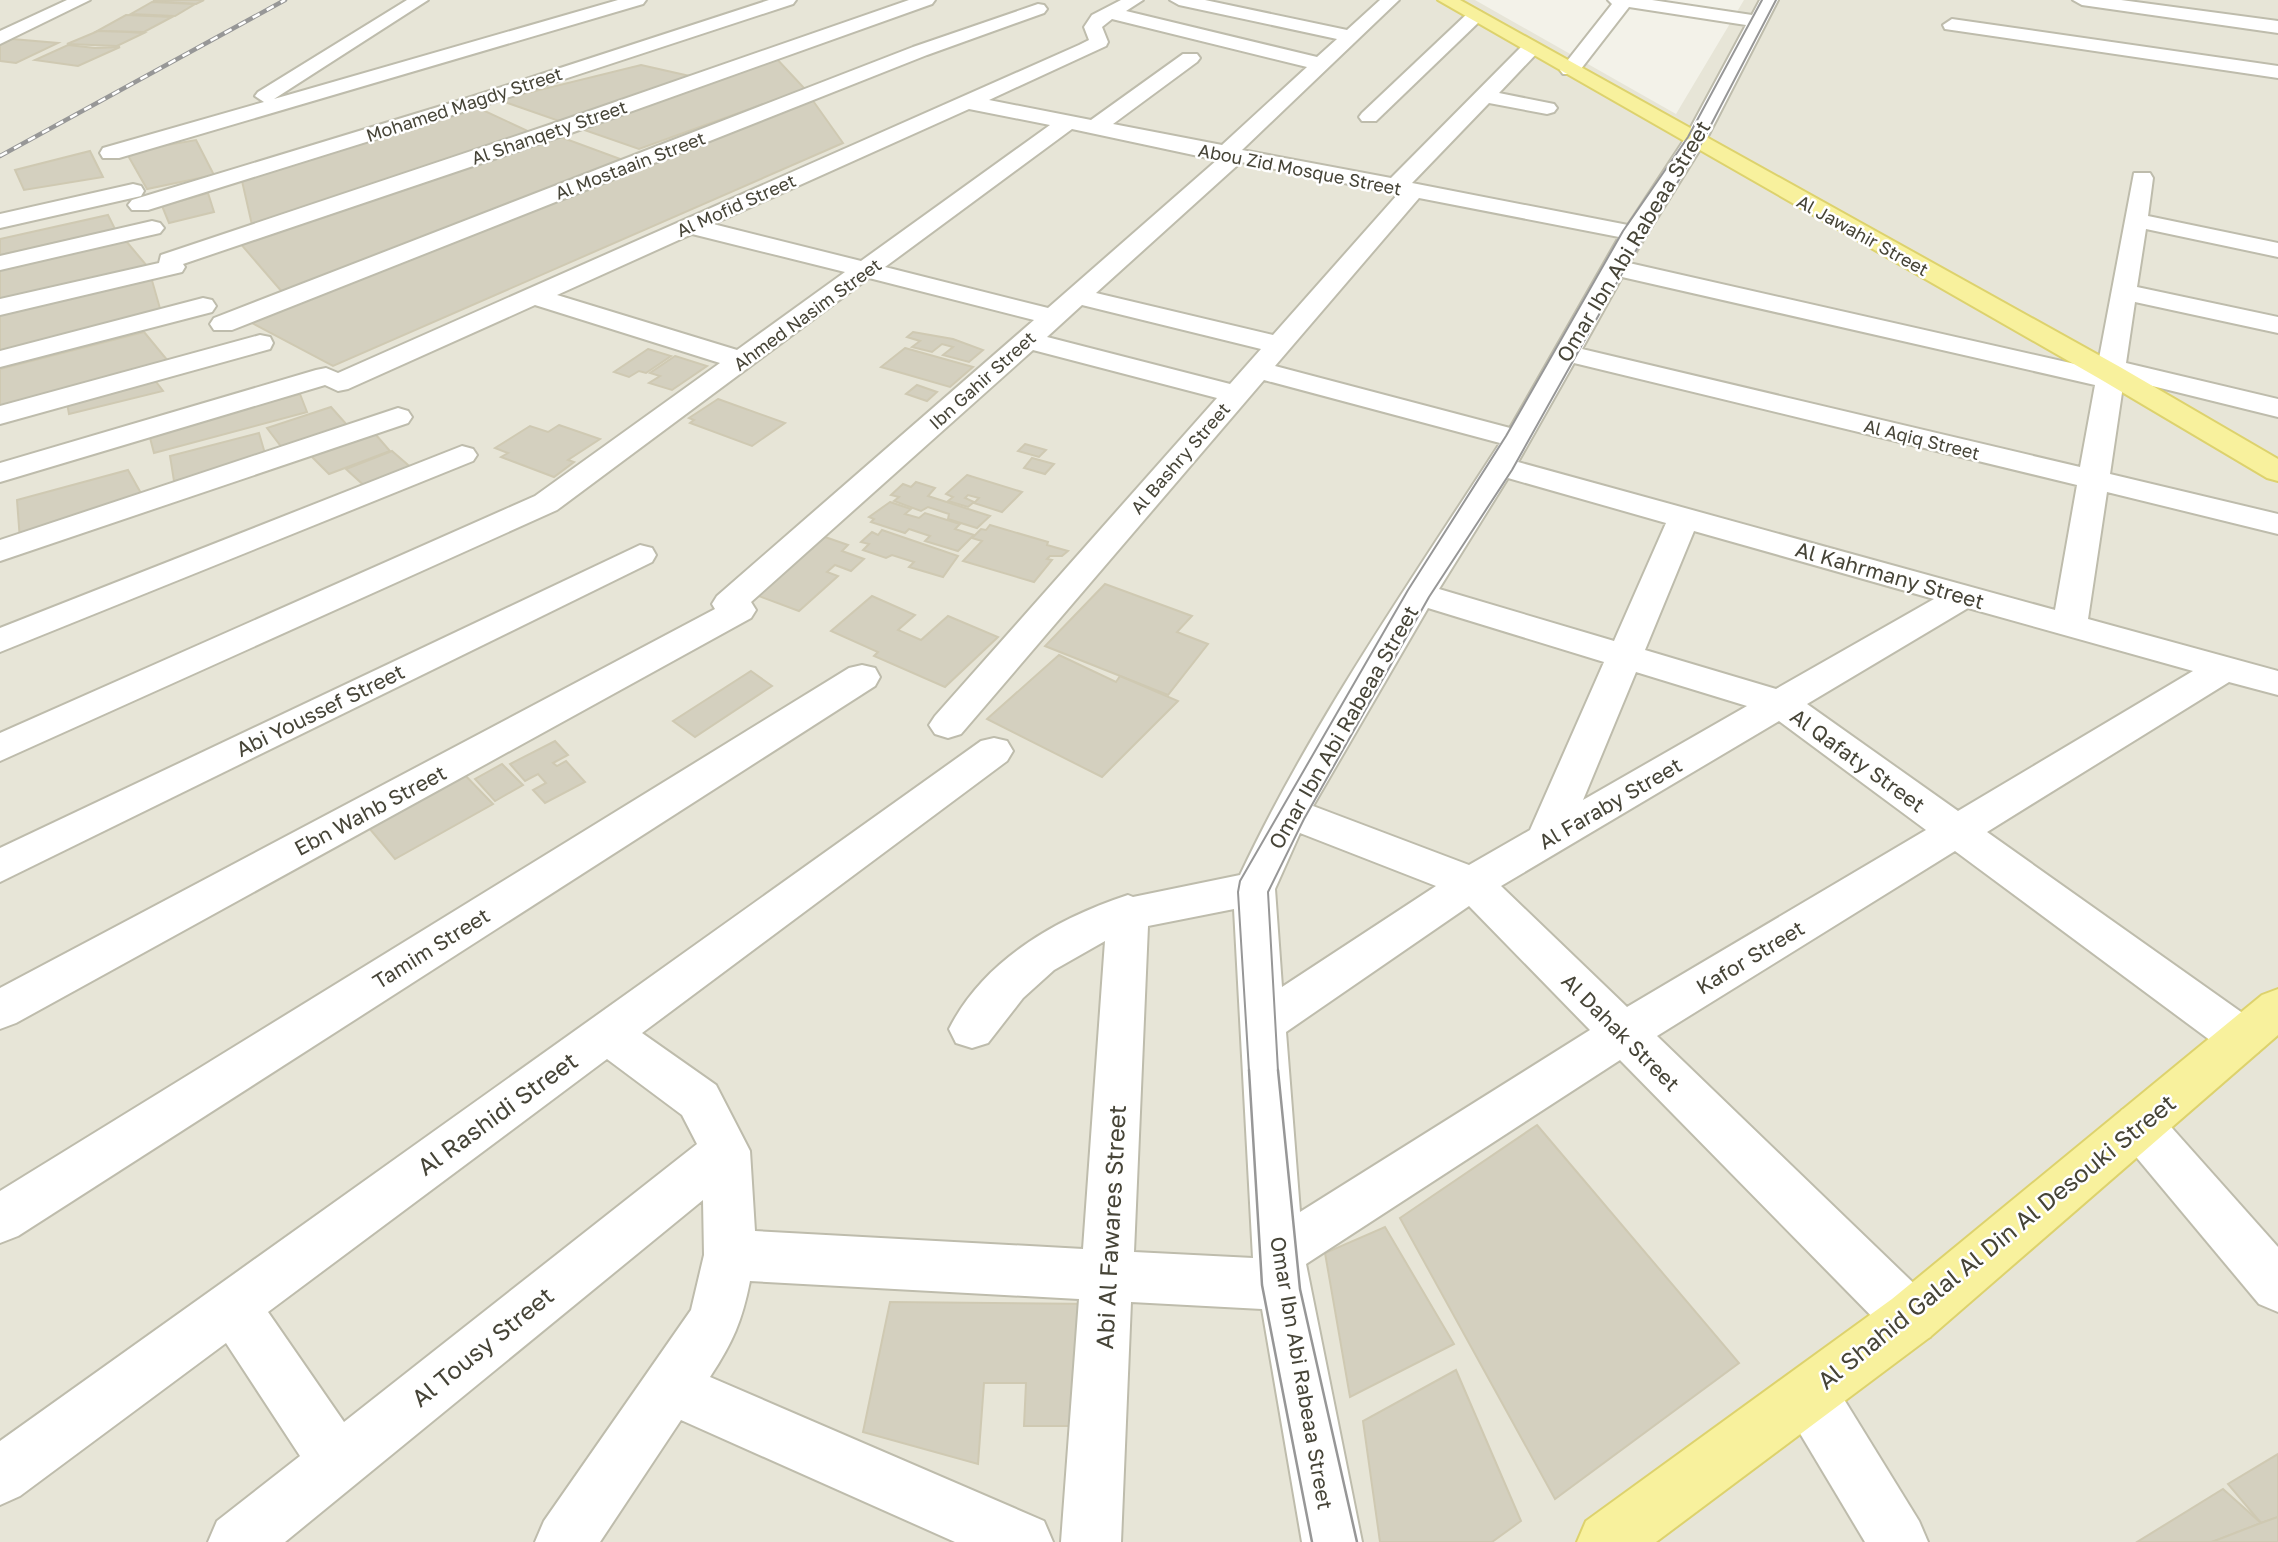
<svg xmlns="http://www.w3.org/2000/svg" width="2278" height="1542" viewBox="0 0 2278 1542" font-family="'Golos Text',sans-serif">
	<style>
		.residential { fill: #e7e5d7 }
		.building { fill: #d4d0bf; stroke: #cfc9b2; stroke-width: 2 }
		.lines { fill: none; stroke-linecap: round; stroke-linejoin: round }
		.minor-casing { stroke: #bebcac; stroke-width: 4 }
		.major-casing { stroke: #ddd26d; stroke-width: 4 }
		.minor { fill: #fff; fill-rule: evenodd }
		.major { fill: #f8f19d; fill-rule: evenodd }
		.tram-far1 { stroke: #979797; stroke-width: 2 }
		.tram { stroke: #979797; stroke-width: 2.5 }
		.rail-casing { stroke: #979797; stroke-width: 4.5 }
		.rail { stroke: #fff; stroke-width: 2.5; stroke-dasharray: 8; stroke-linecap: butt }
		.labels { text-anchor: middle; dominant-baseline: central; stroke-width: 5; stroke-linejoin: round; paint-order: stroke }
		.far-street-label { font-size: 18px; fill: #464437; stroke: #fff }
		.street-label { font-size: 21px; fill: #464437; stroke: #fff }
		.near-street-label { font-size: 24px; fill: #464437; stroke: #fff }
	</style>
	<rect width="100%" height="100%" fill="#f3f2e9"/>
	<path class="residential" d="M0 0H1475L1676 114 1744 0H2278V1542H0Z"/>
	<g class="building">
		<path d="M156 0H204L196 4 153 1Z"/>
		<path d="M152 2 195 4 175 16 131 14Z"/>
		<path d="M126 15 172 17 144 32 97 31Z"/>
		<path d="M98 31 128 32 144 33 117 46 67 44Z"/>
		<path d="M12 39 58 43 16 63 0 61V45Z"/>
		<path d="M68 45 95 48 120 47 78 66 35 60Z"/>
		<path d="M775 57 805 89 639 149 570 125Z"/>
		<path d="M641 65 694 77 559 121 499 100Z"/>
		<path d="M811 98 843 143 333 366 248 321Z"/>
		<path d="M476 107 530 132 252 225 242 181Z"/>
		<path d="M555 135 623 160 283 293 239 242Z"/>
		<path d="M196 140 214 175 147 189 126 152Z"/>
		<path d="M90 151 103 177 24 190 15 170Z"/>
		<path d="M208 193 214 212 169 223 162 206Z"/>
		<path d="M108 215 115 229 0 255V239Z"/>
		<path d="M126 241 147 266 0 301V270Z"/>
		<path d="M151 277 161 312 0 352V314Z"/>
		<path d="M144 332 168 361 0 406V369Z"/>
		<path d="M913 332 953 339 983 350 969 362 943 355 953 347 942 344 932 352 912 347 920 341 907 337Z"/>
		<path d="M905 348 973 367 950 387 881 367Z"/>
		<path d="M648 349 671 356 646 373 639 371 629 377 614 372Z"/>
		<path d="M675 356 707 366 672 390 649 383 660 376 650 373Z"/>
		<path d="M154 379 163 391 69 414 67 403Z"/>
		<path d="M917 385 937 392 927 401 906 394Z"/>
		<path d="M300 394 307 412 154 453 149 434Z"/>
		<path d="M718 399 785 423 752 446 690 423 694 420 689 418Z"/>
		<path d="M331 407 348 426 283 449 267 428Z"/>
		<path d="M559 425 600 439 568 460 574 462 554 477 501 457 508 453 495 448 530 426 548 432Z"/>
		<path d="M370 428 390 451 329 474 302 447Z"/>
		<path d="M259 433 266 457 174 481 170 456Z"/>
		<path d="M1025 444 1046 450 1039 457 1018 451Z"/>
		<path d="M392 451 415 471 369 490 346 469Z"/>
		<path d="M1032 458 1054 464 1045 474 1024 468Z"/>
		<path d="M128 470 142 495 20 540 17 500Z"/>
		<path d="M967 475 1022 492 1002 512 974 503 979 498 968 495 965 498 974 502 968 507 948 501 953 497 946 494Z"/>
		<path d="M916 482 935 488 928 496 990 516 977 528 948 519 949 514 928 507 921 511 894 501 899 497 891 495 903 484 911 487Z"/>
		<path d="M890 502 911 509 905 514 919 518 925 513 960 524 955 529 974 535 958 551 925 541 930 536 909 529 905 533 871 522 874 519 869 517Z"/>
		<path d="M990 525 1048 542 1047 545 1068 551 1062 556H1050L1047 559 1052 560 1034 582 963 561 982 541 972 538 981 529 986 530Z"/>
		<path d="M882 530 958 556 943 577 909 567 914 562 892 555 886 558 863 550 869 544 861 542 872 532 878 535Z"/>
		<path d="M825 537 848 545 842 551 864 559 851 571 835 565 827 572 838 576 799 611 756 595Z"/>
		<path d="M1105 584 1192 616 1177 632 1208 644 1168 695 1045 646Z"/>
		<path d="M872 596 915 615 898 630 921 640 948 616 998 637 945 687 874 656 878 652 831 631Z"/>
		<path d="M1059 655 1116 682 1120 676 1178 701 1102 777 987 719Z"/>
		<path d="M751 671 772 686 695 737 673 721Z"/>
		<path d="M555 741 568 755 553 763 557 766 566 761 585 782 545 803 533 790 546 783 538 774 525 781 510 764Z"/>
		<path d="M502 764 523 785 495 801 475 779Z"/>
		<path d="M460 770 493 804 395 859 364 822Z"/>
		<path d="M1537 1125 1739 1363 1555 1499 1400 1218Z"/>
		<path d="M1385 1227 1454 1344 1350 1397 1325 1253Z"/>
		<path d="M890 1302 1096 1304 1094 1426H1024L1026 1383H984L978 1464 863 1432Z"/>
		<path d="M1456 1370 1521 1521 1492 1542H1380L1363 1421Z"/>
		<path d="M2278 1454V1517L2261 1523 2228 1484Z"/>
		<path d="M2223 1489 2261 1523 2212 1542H2137Z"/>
		<path d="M2278 1517V1542H2212L2261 1523Z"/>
	</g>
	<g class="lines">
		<defs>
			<g id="minor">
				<path d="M67 0H90L0 44V31Z"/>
				<path d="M407 0H428L274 99 618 0H646L643 4 119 158H103L100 153 103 148 264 102 255 96 258 92Z"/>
				<path d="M769 0H796L793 4 488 104 148 210H132L128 205 132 200 474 96Z"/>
				<path d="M909 0H935L932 4 568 134 183 264 185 267 182 272 0 315V299L159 263 161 255 552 124Z"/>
				<path d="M1121 0H1143L1126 11 1317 57 1337 39 1179 5 1170 0H1205L1347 30 1380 0H1399L1242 150 1391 178 1524 44H1538L1541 48 1538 52 1499 93 1554 104 1557 108 1554 112 1547 114 1489 103 1412 183 1628 225 1684 140 1746 25 1629 7 1577 74H1563L1560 70 1612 4 1608 0H1652L1752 15 1760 0H1778L1706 140 1629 263 2097 369 2134 173H2150L2153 178 2148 216 2278 243V257L2146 229 2137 287 2278 317V333L2135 302 2126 363 2278 399V417L2124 379 2110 474 2278 514V534L2107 492 2088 619 2278 671V695L2229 682 1987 832 2258 1024 2265 1038 2258 1052 2242 1057 2226 1052 1955 851 1657 1036 1930 1299 1938 1318 1930 1337 1911 1344 1892 1337 1620 1060 1306 1264 1362 1542H1302L1262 1309 1131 1302 1121 1542H1061L1079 1299 750 1281C742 1321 733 1342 710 1377L1044 1521 1053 1542H955L681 1420 600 1542H535L544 1521 691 1310 704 1255 703 1200 285 1542H208L217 1521 300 1456 226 1343 20 1496 0 1505V1441L981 741 994 738 1007 741 1013 751 1007 761 642 1033 716 1085 750 1151 755 1231 1083 1249 1105 941 1054 970 1023 998 988 1043 972 1048 956 1043 949 1029C984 959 1058 918 1128 895L1133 897 1240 875C1311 724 1409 584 1500 443L1264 380 961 734 948 738 935 734 929 725 935 716 1217 398 1033 350 751 602 756 610 751 618 16 1023 0 1029V988L715 609 712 604 717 596 1034 320 869 278 557 510 0 761V733L535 496 720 363 535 305 348 389 338 391 325 385 0 482V463L316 370 326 368 338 373 1079 45 1089 40 1084 27 1092 15ZM1112 19 1307 67 1222 145 1113 124 1197 62 1200 58 1197 54H1183L1091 120 989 100 1106 46 1108 42 1102 27ZM969 109 1050 125 861 261 713 224ZM1072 129 1217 160 1048 308 885 267ZM1241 162 1398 194 1273 335 1096 293ZM1419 198 1619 237 1510 428 1275 366ZM692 234 845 272 737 350 557 295ZM1622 277 2095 385 2080 467 1582 349ZM1082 305 1261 349 1230 384 1047 337ZM1574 363 2077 485 2055 610 1518 462ZM1508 478 1666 523 1614 641 1439 589ZM1694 531 1934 599 1776 689 1645 650ZM1428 608 1604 662 1530 830 1469 865 1313 806ZM1968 608 2193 671 1958 811 1807 704ZM1636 672 1747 706 1583 800ZM1779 721 1926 830 1627 1007 1501 886ZM1300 833 1436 886 1282 987 1275 889ZM1469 906 1590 1030 1300 1212 1286 1032ZM1234 909 1253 1258 1134 1252 1148 926ZM607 1059 682 1115 697 1144 344 1422 268 1312Z"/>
				<path d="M2073 0H2121L2278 21V33L2082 5Z"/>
				<path d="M1038 4 1044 5 1047 9 1044 13 927 55 232 330H214L210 324 214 318 913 47Z"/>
				<path d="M1475 11 1481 12 1484 16 1481 20 1376 121H1362L1359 117 1362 113 1469 12Z"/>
				<path d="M1952 19 2278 66V78L1945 29 1943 25Z"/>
				<path d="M133 184 141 186 144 191 141 196 0 228V214Z"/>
				<path d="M152 221 160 223 164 228 160 233 0 270V256Z"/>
				<path d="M203 298 212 300 216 306 212 312 0 367V351Z"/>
				<path d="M260 335 270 337 273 343 270 349 0 424V406Z"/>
				<path d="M398 408 408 411 412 417 408 423 0 561V540Z"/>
				<path d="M462 446 473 449 477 455 473 461 0 652V628Z"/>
				<path d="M640 545 652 548 656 555 652 562 0 882V848Z"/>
				<path d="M862 665 875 668 880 677 875 686 18 1236 0 1243V1191L849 668Z"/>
				<path d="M2139 1103 2156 1110 2278 1247V1312L2259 1304 2122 1140 2115 1125 2122 1110Z"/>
				<path d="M1809 1367 1829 1375 1919 1521 1928 1542H1865L1789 1415 1781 1395 1789 1375Z"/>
			</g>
			<g id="major">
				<path d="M1438 0H1460L2120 367 2278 459V481L2267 478 2100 379Z"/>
				<path d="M2278 989V1035L1930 1337 1656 1542H1577L1586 1521 1892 1299 2262 995Z"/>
			</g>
		</defs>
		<use href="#minor" class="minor-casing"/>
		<use href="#major" class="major-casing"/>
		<use href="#minor" class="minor"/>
		<use href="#major" class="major"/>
		<g class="tram-far1">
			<path d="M1249 1071 1238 892 1240 881 1408 590 1506 436 1623 231 1688 137 1762 0"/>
			<path d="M1278 1071 1268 892 1304 819 1429 597 1512 470 1624 270 1701 144 1776 0"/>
		</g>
		<g class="tram">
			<path d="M1249 1070 1262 1285 1312 1542"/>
			<path d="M1278 1070 1300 1289 1357 1542"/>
		</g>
		<defs>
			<path id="rail" d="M0 156 285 0"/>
		</defs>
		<use href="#rail" class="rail-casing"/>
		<use href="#rail" class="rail"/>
	</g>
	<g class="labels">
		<g class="far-street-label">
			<text transform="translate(464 104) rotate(-18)">Mohamed Magdy Street</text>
			<text transform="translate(549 132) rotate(-19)">Al Shanqety Street</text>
			<text transform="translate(630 165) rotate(-21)">Al Mostaain Street</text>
			<text transform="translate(1300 169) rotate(11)">Abou Zid Mosque Street</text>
			<text transform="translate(736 205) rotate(-24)">Al Mofid Street</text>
			<text transform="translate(1863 235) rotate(29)">Al Jawahir Street</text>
			<text transform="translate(807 314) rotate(-36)">Ahmed Nasim Street</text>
			<text transform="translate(982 380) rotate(-42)">Ibn Gahir Street</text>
			<text transform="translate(1922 439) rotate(14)">Al Aqiq Street</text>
			<text transform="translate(1180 458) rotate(-49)">Al Bashry Street</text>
		</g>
		<g class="street-label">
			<text transform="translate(1633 241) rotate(-59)">Omar Ibn Abi Rabeaa Street</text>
			<text transform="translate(1890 575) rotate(16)">Al Kahrmany Street</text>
			<text transform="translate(320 710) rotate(-26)">Abi Youssef Street</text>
			<text transform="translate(1343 727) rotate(-60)">Omar Ibn Abi Rabeaa Street</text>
			<text transform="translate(1858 760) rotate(36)">Al Qafaty Street</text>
			<text transform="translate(1610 803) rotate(-30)">Al Faraby Street</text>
			<text transform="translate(370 810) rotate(-28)">Ebn Wahb Street</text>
			<text transform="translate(431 948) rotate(-32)">Tamim Street</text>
			<text transform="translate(1750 957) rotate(-31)">Kafor Street</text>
			<text transform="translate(1621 1032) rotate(45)">Al Dahak Street</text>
			<text transform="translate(1302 1373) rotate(80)">Omar Ibn Abi Rabeaa Street</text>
		</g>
		<g class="near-street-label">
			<text transform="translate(497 1113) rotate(-36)">Al Rashidi Street</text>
			<text transform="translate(1110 1227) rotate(-87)">Abi Al Fawares Street</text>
			<text transform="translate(1996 1241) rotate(-39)">Al Shahid Galal Al Din Al Desouki Street</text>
			<text transform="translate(482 1346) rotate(-39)">Al Tousy Street</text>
		</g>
	</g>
</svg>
